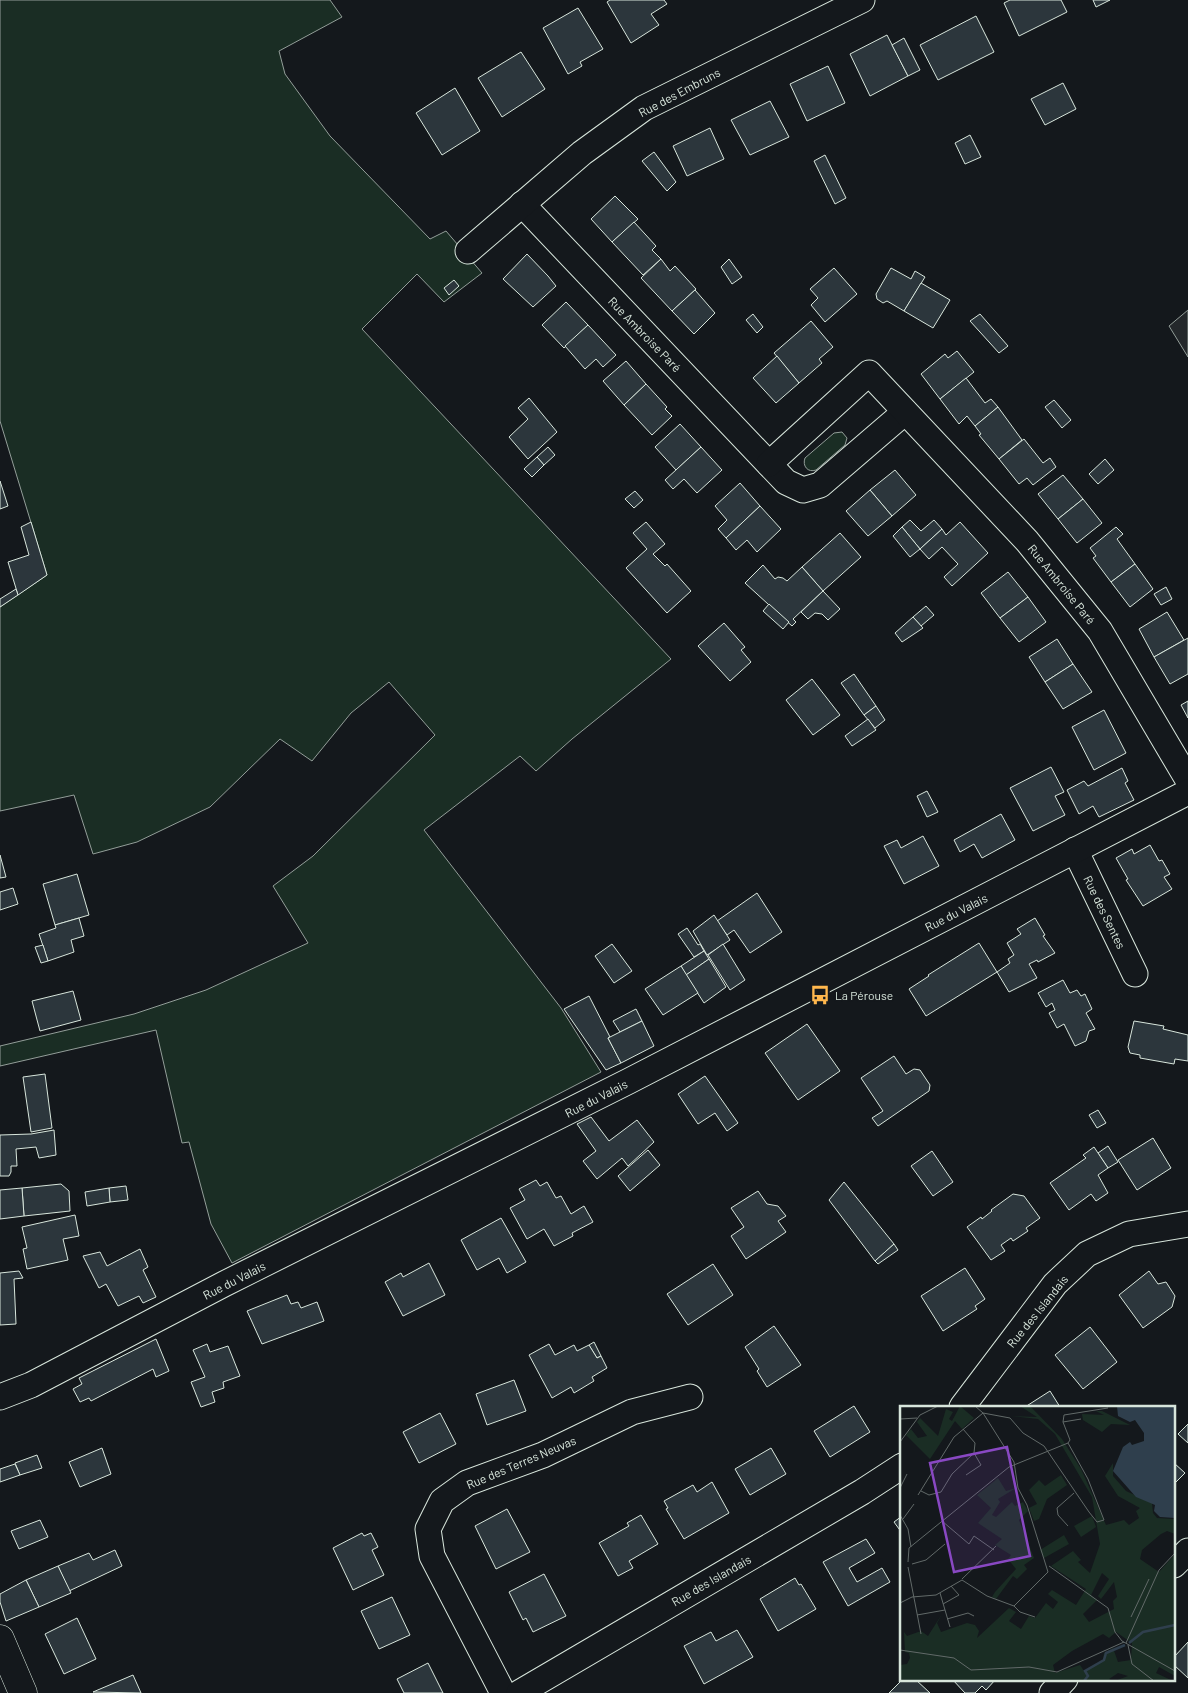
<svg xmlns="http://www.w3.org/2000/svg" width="1188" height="1693" viewBox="0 0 1188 1693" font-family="Barlow,sans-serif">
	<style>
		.green { fill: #1a2d24; stroke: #939e99 }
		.parking { fill: #24282b; stroke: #939e99 }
		.building { fill: #2c363c; stroke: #d8e6dc }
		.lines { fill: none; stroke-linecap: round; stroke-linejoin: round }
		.street-casing { stroke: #d8e6dc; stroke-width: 27 }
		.secondary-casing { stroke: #d8e6dc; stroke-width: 29 }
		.street { stroke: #14181c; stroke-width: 25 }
		.secondary { stroke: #14181c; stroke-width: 28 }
		.labels { text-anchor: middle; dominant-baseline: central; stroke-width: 4; stroke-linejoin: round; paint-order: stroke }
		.street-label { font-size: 12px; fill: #d8e6dc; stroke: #14181c }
		.poi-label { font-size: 12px; fill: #d8e6dc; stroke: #14181c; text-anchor: start }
		.inset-river { fill: none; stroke: #2f3f4d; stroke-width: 2.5 }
		.inset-road { fill: none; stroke: #626a69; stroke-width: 1 }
		.view { fill: #8948c3; fill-opacity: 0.15; stroke: #8948c3; stroke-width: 2.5 }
		.inset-edge { fill: none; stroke: #d8e6dc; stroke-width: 2.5 }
	</style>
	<rect width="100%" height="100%" fill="#14181c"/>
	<g class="green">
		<path d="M0 0H330L342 17 279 51 285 74 330 136 430 239 446 231 482 273 444 302 417 274 362 329 671 659 572 739 536 771 520 756 424 830 561 1008 601 1072 232 1263 211 1224 189 1142 182 1143 156 1030 0 1066V1046L134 1014 206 990 308 943 273 886 313 856 435 735 389 682 351 713 312 761 280 739 210 807 137 842 93 854 74 795 0 811V607L47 575 0 421Z"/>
		<path d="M842 432 847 438 845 445 816 470C808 473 802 466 805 458L834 433Z"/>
	</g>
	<path class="parking" d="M1188 310V357L1169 326Z"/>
	<g class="building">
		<path d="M610 0H664L667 4 651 14 659 25 631 43 607 2Z"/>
		<path d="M1010 0H1061L1067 12 1019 36 1004 3Z"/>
		<path d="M1093 0H1110L1096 7Z"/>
		<path d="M578 8 603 49 580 62 582 66 568 74 543 28Z"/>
		<path d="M976 16 994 52 938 80 920 45Z"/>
		<path d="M887 35 908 76 870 96 850 54Z"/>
		<path d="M904 38 920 70 908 76 892 45Z"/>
		<path d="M521 52 545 89 502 117 478 78Z"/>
		<path d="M828 66 845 103 807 121 790 84Z"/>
		<path d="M1063 83 1076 109 1045 125 1031 99Z"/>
		<path d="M455 88 480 131 442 155 416 113Z"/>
		<path d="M770 101 789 137 750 155 731 120Z"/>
		<path d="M710 128 724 159 687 176 673 146Z"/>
		<path d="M970 135 981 157 965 164 955 143Z"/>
		<path d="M654 152 676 182 667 191 642 161Z"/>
		<path d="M825 155 846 198 835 204 814 161Z"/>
		<path d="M615 196 638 219 612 242 591 219Z"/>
		<path d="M634 222 656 246 652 250 661 259 643 275 612 242Z"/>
		<path d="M527 254 548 276 556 286 533 307 503 279Z"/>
		<path d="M661 259 670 271 675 266 696 289 672 311 641 278Z"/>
		<path d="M729 259 742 277 732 284 721 267Z"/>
		<path d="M834 268 857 294 825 322 811 305 818 298 810 289Z"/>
		<path d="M891 268 911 279 915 271 925 277 904 311 887 301 883 303 877 299 876 294Z"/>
		<path d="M454 280 459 286 449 295 444 288Z"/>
		<path d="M921 283 950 300 933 328 904 311Z"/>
		<path d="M695 290 715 313 694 334 672 311Z"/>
		<path d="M566 302 588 325 564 348 542 325Z"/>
		<path d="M753 314 763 327 757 333 746 320Z"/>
		<path d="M980 314 1008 346 999 353 970 321Z"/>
		<path d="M811 321 833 347 819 359 822 363 799 383 774 353Z"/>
		<path d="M588 325 616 355 603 367 596 359 585 369 565 346Z"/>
		<path d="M957 351 974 372 940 399 921 374 945 354 948 358Z"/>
		<path d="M777 356 799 383 776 403 753 378Z"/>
		<path d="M626 361 646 384 624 405 603 381Z"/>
		<path d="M966 378 985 403 991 399 998 407 975 426 967 416 959 424 940 399Z"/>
		<path d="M646 384 667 407 665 409 672 416 652 435 624 405Z"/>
		<path d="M529 398 557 432 528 459 509 437 528 419 518 408Z"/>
		<path d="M1054 400 1071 420 1062 428 1045 407Z"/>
		<path d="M998 407 1022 440 999 459 979 435 981 434 975 426Z"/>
		<path d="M680 424 701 447 676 470 655 447Z"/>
		<path d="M1024 439 1043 463 1050 458 1056 467 1033 485 1027 478 1019 484 999 459Z"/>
		<path d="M548 447 555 455 544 465 537 457Z"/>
		<path d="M701 447 722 470 697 493 684 479 673 489 665 480Z"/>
		<path d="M537 457 544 465 532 477 524 469Z"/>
		<path d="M1105 459 1114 470 1098 484 1089 474Z"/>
		<path d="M895 470 916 495 892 516 870 490Z"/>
		<path d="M1063 475 1083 499 1058 519 1038 494Z"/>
		<path d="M0 481 8 506 0 509Z"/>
		<path d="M740 483 760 506 726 538 718 529 727 520 715 506Z"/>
		<path d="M870 490 892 516 868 536 846 511Z"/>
		<path d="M635 491 643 500 634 508 625 499Z"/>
		<path d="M1083 499 1102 523 1077 543 1058 519Z"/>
		<path d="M760 506 781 529 757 552 747 540 736 550 726 538Z"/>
		<path d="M910 520 921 531 934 520 942 529 920 549 902 527Z"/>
		<path d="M31 522 47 575 18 595 8 562 29 555 21 527Z"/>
		<path d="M646 522 665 544 653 554 665 566 667 564 691 591 667 613 626 568 647 549 633 533Z"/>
		<path d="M960 522 988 553 952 586 944 577 958 564 942 547 929 559 920 549 942 529 946 535Z"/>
		<path d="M902 527 920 549 910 557 893 536Z"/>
		<path d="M1116 527 1123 534 1117 539 1135 564 1111 582 1093 558 1096 556 1090 548Z"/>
		<path d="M840 533 861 557 823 591 802 567Z"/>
		<path d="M1135 564 1153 589 1130 607 1111 582Z"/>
		<path d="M763 565 775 579 778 577 783 578 787 581 802 567 823 591 793 619 796 622 792 626 745 583Z"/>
		<path d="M1008 572 1028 597 1000 618 981 593Z"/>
		<path d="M1166 587 1172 599 1161 605 1154 594Z"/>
		<path d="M16 589 18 595 0 607V599Z"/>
		<path d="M823 591 840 609 828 620 822 614 815 613 808 619 801 612Z"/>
		<path d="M1028 597 1046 622 1019 642 1000 618Z"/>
		<path d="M769 604 789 622 783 629 763 611Z"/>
		<path d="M926 606 934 615 921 626 913 617Z"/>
		<path d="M1167 612 1184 640 1154 657 1139 629Z"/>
		<path d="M913 617 923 628 902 642 895 633Z"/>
		<path d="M724 623 745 647 741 650 751 662 730 681 698 646Z"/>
		<path d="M1188 638V674L1170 684 1154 657Z"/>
		<path d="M1057 639 1073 664 1045 682 1029 657Z"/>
		<path d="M1073 664 1092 692 1063 709 1045 682Z"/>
		<path d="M854 674 876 706 864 715 841 683Z"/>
		<path d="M812 679 840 715 813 735 786 700Z"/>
		<path d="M1188 701V718L1181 705Z"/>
		<path d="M876 706 885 720 875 728 864 715Z"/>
		<path d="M1104 710 1126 753 1094 770 1072 727Z"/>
		<path d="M868 719 876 730 852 746 845 736Z"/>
		<path d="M1051 767 1064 792 1055 796 1065 815 1033 831 1010 788Z"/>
		<path d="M1122 768 1128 781 1125 783 1134 800 1099 817 1093 806 1079 814 1067 790 1084 781 1088 786Z"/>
		<path d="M927 791 938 812 927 817 917 796Z"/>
		<path d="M1001 814 1015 840 982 858 974 844 960 852 954 840Z"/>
		<path d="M923 836 939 866 904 884 884 846 897 840 901 848Z"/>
		<path d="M1150 845 1159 861 1162 860 1170 874 1164 877 1172 889 1143 906 1126 880 1128 879 1116 858 1132 849 1134 854Z"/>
		<path d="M0 855 6 877 0 878Z"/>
		<path d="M77 874 89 915 55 925 43 884Z"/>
		<path d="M13 888 18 904 0 910V892Z"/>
		<path d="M757 893 782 932 750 953 734 930 727 935 717 921Z"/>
		<path d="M714 915 730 940 707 955 693 931Z"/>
		<path d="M79 918 84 936 71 940 74 952 48 961 39 934 56 928 55 925Z"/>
		<path d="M1035 918 1045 935 1043 936 1055 953 1038 962 1037 960 1029 964 1037 978 1009 992 997 972 1010 963 1008 959 1014 955 1007 943 1021 934 1017 929Z"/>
		<path d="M687 928 698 945 700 944 704 951 694 957 678 934Z"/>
		<path d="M979 943 997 972 926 1016 909 989 929 976 928 975Z"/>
		<path d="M612 944 632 971 614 983 595 956Z"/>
		<path d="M723 944 745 980 730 990 708 955Z"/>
		<path d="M43 945 48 961 41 963 35 947Z"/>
		<path d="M704 951 709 959 686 975 681 966Z"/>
		<path d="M709 959 726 987 704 1003 686 975Z"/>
		<path d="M681 966 698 993 663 1015 645 989Z"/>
		<path d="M1063 980 1070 993 1077 990 1081 996 1085 994 1092 1009 1086 1013 1095 1029 1089 1031 1086 1041 1075 1046 1064 1024 1057 1028 1049 1013 1055 1010 1052 1003 1046 1007 1038 993Z"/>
		<path d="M73 991 81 1020 40 1031 32 1001Z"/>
		<path d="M589 996 610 1037 608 1038 621 1063 606 1070 564 1009Z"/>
		<path d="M636 1009 642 1021 620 1032 613 1021Z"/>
		<path d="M642 1021 654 1046 621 1063 608 1038Z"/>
		<path d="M1134 1021 1164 1026 1163 1029 1188 1035V1061L1175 1059 1174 1064 1140 1058V1055L1130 1053 1128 1047Z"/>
		<path d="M807 1024 840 1071 798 1100 765 1053Z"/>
		<path d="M894 1056 906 1074 914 1069 920 1070 930 1085 929 1091 878 1126 872 1118 883 1111 861 1078Z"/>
		<path d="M45 1074 52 1128 31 1132 23 1077Z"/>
		<path d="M705 1076 738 1123 727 1131 715 1113 698 1124 678 1094Z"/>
		<path d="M1098 1110 1106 1123 1097 1128 1089 1115Z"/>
		<path d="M591 1117 609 1141 637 1120 654 1142 628 1166 622 1158 597 1179 583 1161 596 1151 577 1124Z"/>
		<path d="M54 1130 56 1155 39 1158 36 1147 16 1149 17 1166H11V1172L9 1176H0V1135L31 1134Z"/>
		<path d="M1153 1138 1171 1168 1137 1190 1118 1160Z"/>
		<path d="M1108 1146 1118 1162 1108 1168 1098 1153Z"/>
		<path d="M1094 1147 1108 1168 1098 1175 1108 1193 1096 1201 1091 1194 1069 1210 1050 1183 1086 1158 1083 1155Z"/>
		<path d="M648 1150 660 1165 630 1191 618 1176Z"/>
		<path d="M932 1151 953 1182 933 1196 911 1166Z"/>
		<path d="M536 1180 540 1186 547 1182 556 1198 561 1196 571 1214 584 1206 593 1222 572 1233 573 1236 554 1246 544 1229 527 1239 510 1208 525 1200 519 1189Z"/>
		<path d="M844 1182 894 1244 875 1261 829 1200Z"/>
		<path d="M61 1184 69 1191 70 1211 24 1216 22 1188Z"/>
		<path d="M126 1186 128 1200 110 1202 109 1188Z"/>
		<path d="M22 1188 24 1216 0 1219V1190Z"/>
		<path d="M109 1188 110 1202 87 1206 85 1192Z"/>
		<path d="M758 1191 767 1204 778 1206 786 1216 778 1221 786 1232 746 1259 731 1236 744 1227 731 1208Z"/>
		<path d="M1013 1194 1024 1196 1040 1218 1026 1228 1028 1231 1013 1241 1011 1238 1001 1245 1005 1251 991 1260 967 1227 981 1217 982 1219 992 1211 991 1210Z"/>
		<path d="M75 1215 79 1236 63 1239 68 1260 27 1269 23 1249 27 1248 22 1227Z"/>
		<path d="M501 1218 526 1262 507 1273 499 1258 477 1270 461 1240Z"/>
		<path d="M894 1244 898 1250 878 1264 875 1261Z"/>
		<path d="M140 1249 148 1267 143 1270 156 1297 143 1303 139 1296 118 1306 106 1284 99 1288 83 1256 100 1252 107 1266Z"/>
		<path d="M429 1263 445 1295 403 1316 385 1282 401 1273 403 1277Z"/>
		<path d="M713 1264 733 1295 688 1325 667 1294Z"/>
		<path d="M965 1268 985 1299 975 1306 977 1309 943 1331 921 1296Z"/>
		<path d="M19 1271 23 1278 14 1279 16 1324 0 1325V1273Z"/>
		<path d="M1149 1271 1158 1284 1166 1282 1175 1296 1172 1307 1143 1328 1119 1295Z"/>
		<path d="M287 1295 291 1304 298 1302 301 1308 317 1302 324 1321 262 1344 247 1311Z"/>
		<path d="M774 1326 801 1365 767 1387 757 1371 759 1369 745 1347Z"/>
		<path d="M1090 1327 1117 1362 1083 1389 1055 1355Z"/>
		<path d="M156 1339 169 1371 156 1377 153 1369 91 1401 89 1398 80 1402 73 1389 82 1384 79 1378Z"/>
		<path d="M594 1342 601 1356 597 1358 589 1345Z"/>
		<path d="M207 1344 210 1352 228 1346 240 1376 223 1382 224 1388 212 1392 215 1402 201 1407 191 1382 205 1377 193 1350Z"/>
		<path d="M549 1344 555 1355 574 1345 577 1351 589 1345 597 1358 601 1356 607 1368 592 1377 594 1381 574 1393 571 1387 552 1398 529 1355Z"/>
		<path d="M514 1380 526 1411 487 1425 476 1394Z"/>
		<path d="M1050 1391 1060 1407H1025Z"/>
		<path d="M854 1406 870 1432 830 1457 814 1431Z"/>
		<path d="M440 1413 456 1444 419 1463 403 1432Z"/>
		<path d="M1188 1424V1443L1178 1434Z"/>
		<path d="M102 1448 111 1474 80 1487 69 1462Z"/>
		<path d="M771 1448 786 1474 750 1495 735 1469Z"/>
		<path d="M37 1455 42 1468 20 1475 15 1463Z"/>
		<path d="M1174 1463 1185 1473 1174 1484Z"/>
		<path d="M15 1464 20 1475 0 1482V1469Z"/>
		<path d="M712 1482 729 1513 684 1539 666 1509 668 1508 664 1501 693 1485 697 1492Z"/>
		<path d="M507 1509 530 1552 496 1569 475 1526Z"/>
		<path d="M641 1515 658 1544 629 1561 633 1568 618 1576 599 1543 629 1526 627 1523Z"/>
		<path d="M902 1516V1533L894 1522Z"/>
		<path d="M40 1520 48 1537 19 1549 11 1531Z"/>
		<path d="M362 1533 364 1536 371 1533 378 1547 372 1550 384 1575 353 1590 333 1548Z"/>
		<path d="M866 1539 875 1553 849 1568 857 1582 882 1568 890 1582 848 1606 823 1562Z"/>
		<path d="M115 1550 122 1566 69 1591 58 1566 89 1553 93 1560Z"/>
		<path d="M58 1566 71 1593 39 1607 26 1580Z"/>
		<path d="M544 1574 566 1616 533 1632 526 1618 523 1620 509 1592Z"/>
		<path d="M795 1578 799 1585 801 1584 816 1609 778 1631 760 1599Z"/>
		<path d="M26 1580 39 1607 6 1621 0 1602V1594Z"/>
		<path d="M392 1597 410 1635 379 1649 361 1611Z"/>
		<path d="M77 1618 96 1659 64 1674 45 1634Z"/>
		<path d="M737 1630 753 1657 704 1684 684 1646 711 1632 716 1641Z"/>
		<path d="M1188 1642V1678L1174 1665V1657Z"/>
		<path d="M428 1663 443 1693H404L397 1679Z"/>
		<path d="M133 1675 141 1693 93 1692Z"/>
		<path d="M903 1679H915L930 1693H889Z"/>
		<path d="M952 1679H996L986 1690 982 1686 975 1693H965Z"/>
	</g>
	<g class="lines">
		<defs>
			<g id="street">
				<path d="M522 204 786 482 803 490 820 485 905 412"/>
				<path d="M468 251 582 153 644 108 862 0"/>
				<path d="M769 464 869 373 1027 541 1100 631 1188 780"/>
				<path d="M1075 850 1135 974"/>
				<path d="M0 1397 31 1385 224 1284 629 1081 1188 792"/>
				<path d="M962 1407 1055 1284 1087 1254 1129 1234 1188 1224"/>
				<path d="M1174 1565 1188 1551"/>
				<path d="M503 1693 432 1556 428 1529 442 1501 467 1483 543 1455 632 1412 690 1397"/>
				<path d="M519 1693 862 1492 902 1466"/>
				<path d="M1052 1693 1065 1679"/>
			</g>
			<path id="secondary" d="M0 1639 23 1693"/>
		</defs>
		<use href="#street" class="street-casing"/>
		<use href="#secondary" class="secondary-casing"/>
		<use href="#street" class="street"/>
		<use href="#secondary" class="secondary"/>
	</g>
	<defs>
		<symbol id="bus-bare" viewBox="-9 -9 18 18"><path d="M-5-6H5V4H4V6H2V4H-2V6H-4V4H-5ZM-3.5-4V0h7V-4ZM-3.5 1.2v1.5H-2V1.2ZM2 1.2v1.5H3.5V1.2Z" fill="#ffb74d" stroke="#14181c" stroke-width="2.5" paint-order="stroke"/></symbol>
	</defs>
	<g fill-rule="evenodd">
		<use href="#bus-bare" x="806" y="981" width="28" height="28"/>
	</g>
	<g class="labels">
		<g class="street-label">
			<text transform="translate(679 92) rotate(-28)">Rue des Embruns</text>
			<text transform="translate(645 334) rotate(46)">Rue Ambroise Paré</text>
			<text transform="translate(1062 584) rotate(51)">Rue Ambroise Paré</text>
			<text transform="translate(956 912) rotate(-27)">Rue du Valais</text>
			<text transform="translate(1105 912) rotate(64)">Rue des Sentes</text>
			<text transform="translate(596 1098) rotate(-27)">Rue du Valais</text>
			<text transform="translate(234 1280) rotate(-27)">Rue du Valais</text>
			<text transform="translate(1037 1311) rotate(-51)">Rue des Islandais</text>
			<text transform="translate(521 1462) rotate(-23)">Rue des Terres Neuvas</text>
			<text transform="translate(711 1580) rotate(-30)">Rue des Islandais</text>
		</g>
		<g class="poi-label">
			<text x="835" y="995">La Pérouse</text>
		</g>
	</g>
	<g transform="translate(900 1406)">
		<rect width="275" height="275" fill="#14181c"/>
		<path d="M60 0 74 12 62 23 55 15 30 53 6 29 11 23 18 32 27 30 17 16 20 12 38 30 46 3 53 6 49 13 52 15ZM120 0H130L162 33 181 63 206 119 224 114 229 119 239 112 236 105 240 102 218 90 205 70 213 57V70L226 85 252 97 253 107 257 112 275 113V128L267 125 261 128 242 144 240 153 259 166 275 148V270L259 261 256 267 273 275H215L228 270 218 267 209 273 213 275H0V259L7 258 10 252 9 247 5 246 4 226 7 230 21 225 28 230 42 208 37 217 41 226 67 217 75 219 79 225 77 232 109 202 116 206 109 215 121 223 129 210 135 212 146 197 153 203 158 196 148 188 152 184 176 199 186 183 151 160 173 145 181 154 178 156 190 167 200 138 192 91 155 28 138 13 112 10 137 11ZM202 167 209 173 198 190 201 193 214 176 217 191 213 195 214 203 189 216 183 208 197 194 191 189ZM216 226 232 237 231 254 218 256 213 242 204 247 203 254 184 265 180 259 155 267 153 259 172 245 203 228 209 232ZM196 5H202L230 19 211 18 202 26 183 14 182 8 204 9ZM161 69 167 79 147 93 139 113 134 115 129 102 137 98 129 84 139 74 145 80ZM98 72 106 85 116 82 98 93 100 96 92 109 96 111 112 96 115 100 123 96 128 105 119 114 134 152 124 159 127 163 117 173 113 170 96 193 92 191 95 186 116 163 108 153 111 149 95 139 102 133 78 117 91 102 77 89ZM192 110 196 121 181 131 174 120ZM164 129 169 138 144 152 140 144Z" fill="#1a2d24" fill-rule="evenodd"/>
		<path d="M217 0H275V112L260 111 254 105 255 99 236 91 213 65 223 41 230 36 232 39 244 35V27L235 14 230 16 218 10Z" fill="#2f3f4d"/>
		<path class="inset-river" d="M229 237 243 226 275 219M184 275 188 270 185 265 204 254 206 247 225 239"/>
		<path class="inset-road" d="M83 7 110 12 123 27 144 40 189 106 197 116 204 114 188 73 168 37M0 13 17 12M163 16 181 13M0 36 20 9 38 0M66 69 81 59 74 47M0 82 7 68M21 85 29 89 41 86 52 68 74 47 75 37 63 23M18 89 54 31 83 7M0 109 8 123 11 141M3 113 14 98M42 115 69 138 74 130M168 120 158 109 157 102 174 87M74 130 94 144M8 156 9 142 109 61 168 37 170 34 163 16 164 9 208 2M12 158 26 154 45 138M149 160 208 202 215 226 222 235 275 265M8 161 21 228M62 173 96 140M40 187 50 221M0 197 12 191 36 189 62 174 87 190 114 200 148 166 127 99 118 82 114 56 83 7 75 0M43 198 59 189 51 180M114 200 120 206 135 211M17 209 45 204M231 211 249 173M47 213 68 207 74 210M226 237 259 164 275 147M228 239 232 258 254 275M0 244 54 252 71 264 129 261 157 266 224 236"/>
		<path class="view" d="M107 41 130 150 54 166 30 57Z"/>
		<rect width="275" height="275" class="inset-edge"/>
	</g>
</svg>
